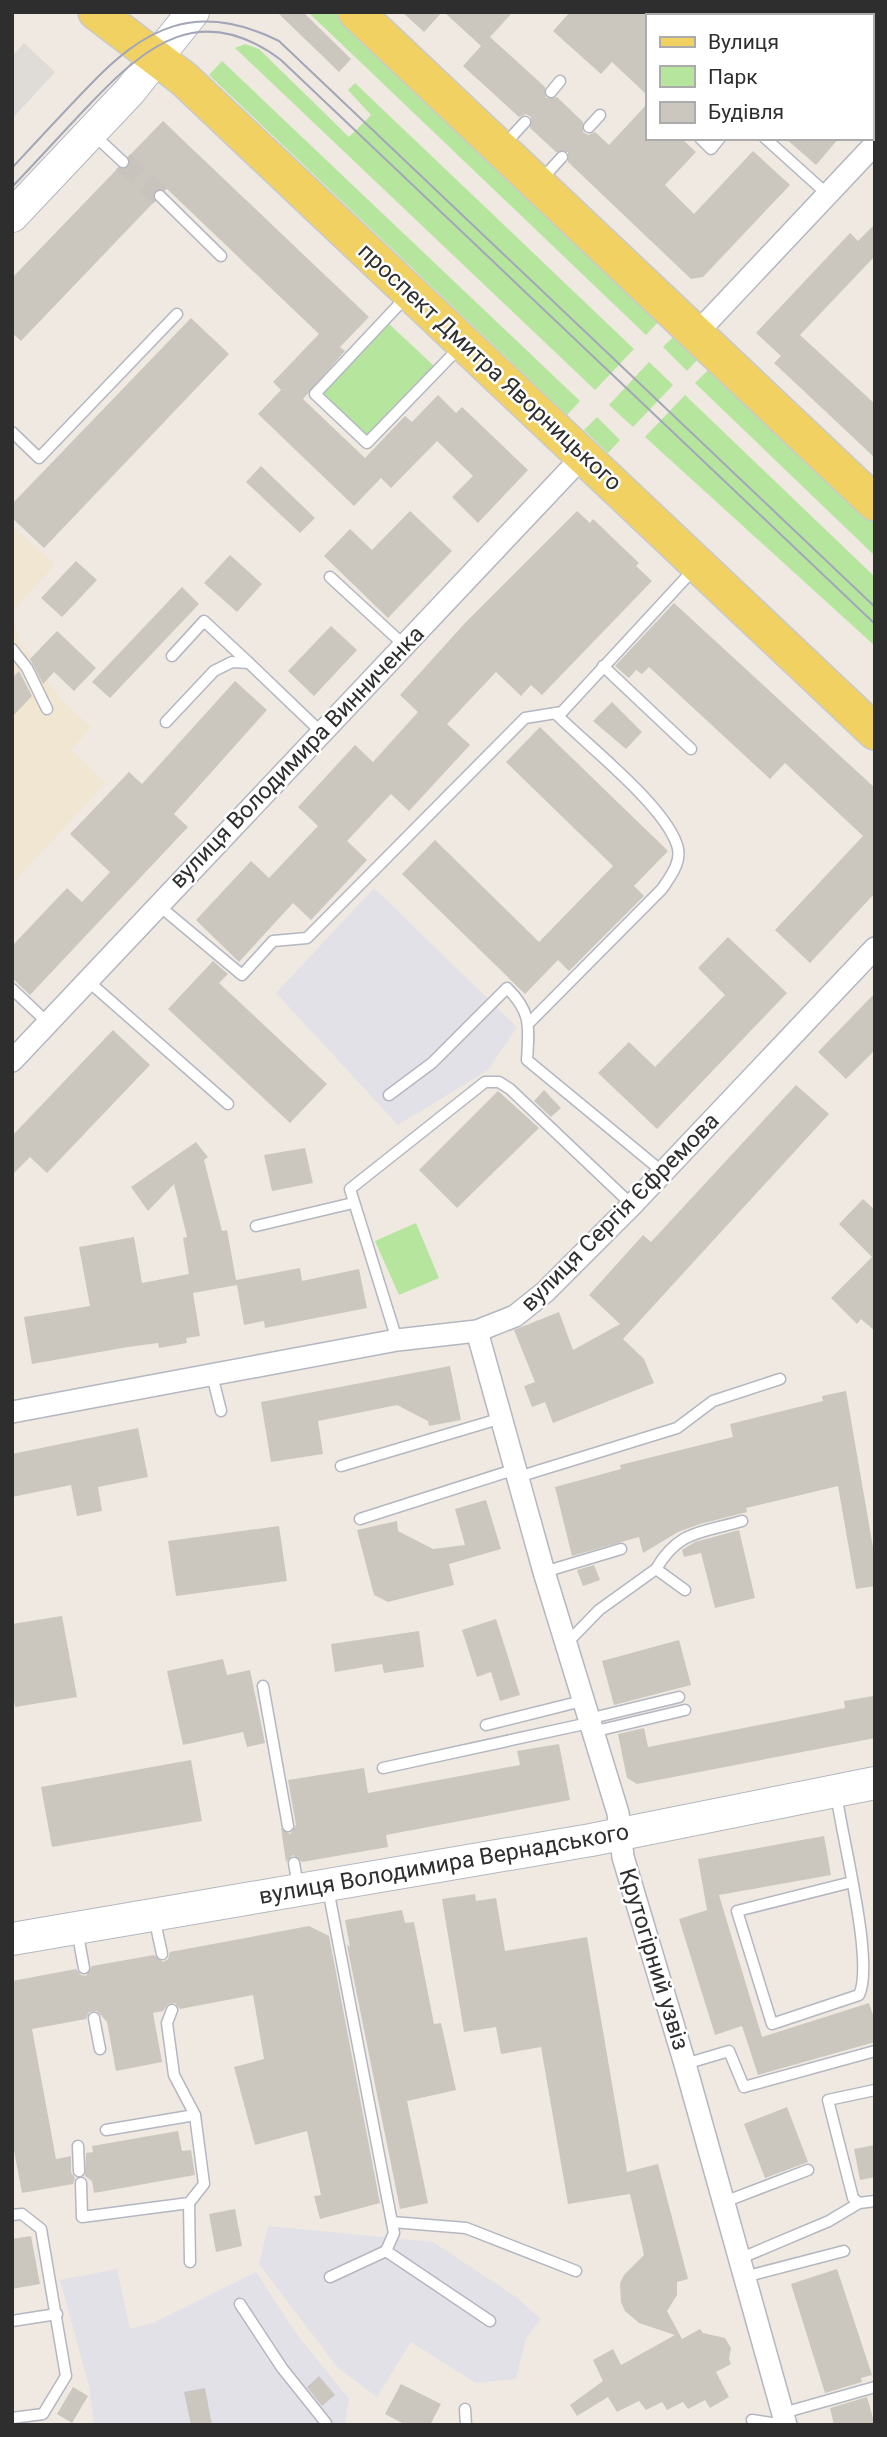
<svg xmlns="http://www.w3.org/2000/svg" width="887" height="2437" viewBox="0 0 887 2437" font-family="Roboto,sans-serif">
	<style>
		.industrial { fill: #e3e1e8 }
		.education { fill: #f0e6d1 }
		.green { fill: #b6e59e }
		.plaza { fill: #dfdcd8 }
		.building { fill: #cbc7bf }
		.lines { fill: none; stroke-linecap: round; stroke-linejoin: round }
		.street-tunnel { stroke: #c8c4bd; stroke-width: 21; stroke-dasharray: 21 10; stroke-linecap: butt }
		.lane-casing { stroke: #b4b7c1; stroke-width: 13 }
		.street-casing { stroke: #b4b7c1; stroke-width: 24 }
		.secondary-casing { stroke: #b4b7c1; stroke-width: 34 }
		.primary-casing { stroke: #c9c9c9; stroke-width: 38 }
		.lane { stroke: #fff; stroke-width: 10 }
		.street { stroke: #fff; stroke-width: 21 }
		.secondary { stroke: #fff; stroke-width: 32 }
		.primary { stroke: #f2d163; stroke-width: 35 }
		.tram { stroke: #a3a6b8; stroke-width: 2 }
		.labels { text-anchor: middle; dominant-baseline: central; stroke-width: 5; stroke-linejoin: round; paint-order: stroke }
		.street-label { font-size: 23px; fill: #2e2e2e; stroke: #fff }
	</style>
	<rect width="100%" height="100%" fill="#efe9e1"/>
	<g class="industrial">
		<path d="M374 888 517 1027 488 1070 398 1125 276 993Z"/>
		<path d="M268 2226 433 2242 516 2297 541 2319 526 2338 516 2379 476 2383 411 2342 377 2397 338 2368 259 2264Z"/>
		<path d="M117 2269 130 2329 153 2323 256 2272 295 2332 349 2399 345 2425H94L89 2386 60 2280Z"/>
	</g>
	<g class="education">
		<path d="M12 526 55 564 12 612Z"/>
		<path d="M12 614 19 640 62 701 91 727 71 750 105 783 12 884Z"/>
	</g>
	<g class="green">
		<path d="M308 12H336L660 320 646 335Z"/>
		<path d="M245 44 259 49 349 137 371 115 348 90 355 83 634 349 595 390 235 48Z"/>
		<path d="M222 61 580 401 567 415 209 75Z"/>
		<path d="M388 323 435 367 369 437 323 393Z"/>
		<path d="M675 335 699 358 687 371 663 347Z"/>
		<path d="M649 362 673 385 633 427 609 405Z"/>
		<path d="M712 366 875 523V556L695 383Z"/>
		<path d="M685 395 875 577V646L645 437Z"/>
		<path d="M597 417 620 440 608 453 584 430Z"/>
		<path d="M416 1223 439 1278 399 1295 375 1241Z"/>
	</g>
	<path class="plaza" d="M24 43 55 72 12 119V56Z"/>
	<g class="building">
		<path d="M277 12H303L351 59 339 72Z"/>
		<path d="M402 12H442L424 32Z"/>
		<path d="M444 12H513L490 37 545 87 546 98 557 97 583 122V132L588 135 595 132 609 145 647 104V138H681L696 152 665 185 694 214 753 151 790 185 703 277 691 279 568 162V152H556L530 128 531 117 526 114 519 117 463 66 481 46Z"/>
		<path d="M570 12H647V95L612 62 601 74 553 31Z"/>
		<path d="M163 121 369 317 340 347 345 351 303 399 365 458 405 416 412 422 438 395 456 413 462 407 528 470 478 523 452 497 473 476 437 441 391 488 381 478 354 506 258 414 281 390 273 382 319 334 167 189 154 191V202L21 341 12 333V278L118 168H128L129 156Z"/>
		<path d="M785 138H839L816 165Z"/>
		<path d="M875 224V256L800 335 875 404V458L774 363 781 356 756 333 850 233 858 241Z"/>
		<path d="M191 318 229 354 44 548 12 518V504Z"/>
		<path d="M261 466 315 518 300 533 246 482Z"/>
		<path d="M410 511 452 551 388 618 324 556 350 529 372 550Z"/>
		<path d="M577 511 590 523 593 519 639 563 636 566 652 581 542 695 531 685 521 696 496 672 447 724 470 745 409 811 391 794 347 841 367 860 311 920 293 903 239 962 196 920 251 861 269 878 318 826 298 807 355 745 373 762 418 712 400 695 465 623Z"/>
		<path d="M230 555 262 584 237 612 204 583Z"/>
		<path d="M76 561 97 580 62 617 41 598Z"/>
		<path d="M182 587 199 604 110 698 92 682Z"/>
		<path d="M674 603 875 788V893L810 963 775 930 863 836 785 763 770 779 649 667 642 674 636 670 629 678 615 666Z"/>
		<path d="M331 626 357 650 314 696 288 671Z"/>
		<path d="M57 631 96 668 74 691 54 672 43 684 30 659Z"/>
		<path d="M19 671 32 696 12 717V678Z"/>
		<path d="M235 681 267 710 174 814 188 827 30 995 12 978V946L67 888 82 902 110 872 70 834 129 772 142 784Z"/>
		<path d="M612 702 642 732 626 749 593 721Z"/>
		<path d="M540 727 668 851 634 886 644 896 569 971 558 960 525 994 402 874 435 840 539 942 613 866 506 762Z"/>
		<path d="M728 937 787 993 657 1129 598 1073 629 1042 655 1067 725 995 698 968Z"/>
		<path d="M213 961 228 974 219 983 327 1084 290 1123 168 1009Z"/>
		<path d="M875 993V1050L846 1079 818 1052Z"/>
		<path d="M113 1030 150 1065 47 1173 30 1157 12 1175V1136Z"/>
		<path d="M796 1085 829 1114 623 1339 644 1359 654 1383 553 1423 545 1402 532 1407 524 1386 535 1382 514 1330 559 1312 573 1350 620 1324 589 1295 643 1235 651 1242Z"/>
		<path d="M544 1090 561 1108 551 1117 534 1101Z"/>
		<path d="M498 1091 539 1128 457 1208 419 1170Z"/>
		<path d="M196 1142 208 1157 204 1160 222 1231 227 1230 236 1280 300 1268 302 1281 359 1269 367 1308 265 1328 264 1321 244 1325 237 1285 193 1293 200 1336 186 1338 187 1343 159 1348 158 1343 128 1347 32 1364 24 1317 90 1306 79 1247 134 1237 142 1283 189 1274 183 1238 187 1237 174 1184 148 1211 131 1187Z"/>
		<path d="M305 1148 313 1183 272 1191 264 1155Z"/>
		<path d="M863 1199 875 1210V1331L861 1319 857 1324 831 1298 872 1257 839 1224Z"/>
		<path d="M450 1366 461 1420 429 1426 428 1421 397 1405 318 1421 323 1454 271 1462 261 1402Z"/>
		<path d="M846 1391 875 1559V1586L856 1589 838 1486 746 1508 747 1512 700 1524 678 1532 643 1553 639 1537 572 1556 555 1487 621 1469 620 1465 733 1437 730 1424 823 1401 822 1396Z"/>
		<path d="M138 1428 148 1477 98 1487 102 1511 77 1516 71 1485 12 1497V1454Z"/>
		<path d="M486 1500 501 1549 449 1564 454 1585 388 1602 374 1595 357 1530 397 1521 398 1531 433 1549 465 1545 455 1509Z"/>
		<path d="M279 1526 287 1581 176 1596 168 1541Z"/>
		<path d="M739 1530 755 1598 715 1608 701 1553 684 1557 682 1550 695 1542Z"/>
		<path d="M594 1565 600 1580 583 1586 577 1570Z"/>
		<path d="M62 1616 77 1697 15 1707 12 1689V1624Z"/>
		<path d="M496 1619 520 1695 500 1701 491 1672 477 1677 462 1630Z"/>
		<path d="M419 1631 424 1667 384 1673 382 1664 335 1672 331 1644Z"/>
		<path d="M679 1640 691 1685 614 1705 602 1661Z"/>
		<path d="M223 1659 227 1675 250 1670 265 1743 247 1747 243 1732 183 1745 167 1671Z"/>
		<path d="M873 1696 875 1738 637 1784 627 1778 618 1734 644 1728 648 1747 845 1708 844 1701Z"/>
		<path d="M559 1744 570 1800 386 1835 388 1847 302 1862 293 1855 286 1862 281 1828 290 1834 296 1825 288 1780 364 1768 368 1793 520 1765 517 1751Z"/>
		<path d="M191 1760 202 1821 52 1847 41 1787Z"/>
		<path d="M824 1836 831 1875 719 1895 762 2037 869 2003 875 2021V2042L758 2075 742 2026 715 2035 679 1919 707 1910 698 1859Z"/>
		<path d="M475 1894 476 1901 496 1898 505 1951 587 1937 627 2172 658 2164 688 2279 677 2282V2295L667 2311 682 2339 700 2329 703 2333 725 2338 731 2348 729 2359 731 2364 716 2372 729 2397 710 2408 705 2400 688 2409 683 2402 667 2410 662 2402 646 2410 639 2401 617 2412 608 2397 577 2416 570 2405 603 2381 593 2360 613 2349 621 2365 675 2335 639 2323 625 2311 621 2302 620 2283 624 2275 644 2255 630 2194 568 2204 541 2047 501 2054 496 2027 464 2032 442 1899Z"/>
		<path d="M402 1910 405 1923 414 1922 434 2024 441 2023 456 2090 407 2101 428 2203 400 2209 347 1945 350 1947 345 1920Z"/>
		<path d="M309 1926 329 1936 380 2203 320 2219 314 2196 321 2195 307 2131 255 2145 234 2067 264 2059 253 1995 180 2009 175 2003 168 2004 163 2011 153 2013 162 2062 116 2071 107 2022 97 2011 89 2012 86 2019 32 2029 56 2159 71 2156V2172L75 2178 73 2184 22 2193 12 2140V1981L76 1969 81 1975 86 1976 92 1966 154 1955 163 1962 168 1959 170 1952Z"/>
		<path d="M787 2107 808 2162 765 2178 744 2124Z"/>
		<path d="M178 2131 182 2151 191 2150 195 2175 94 2193 92 2181 85 2176 86 2153 93 2152 92 2146Z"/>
		<path d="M875 2145V2177L860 2180 854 2149Z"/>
		<path d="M235 2209 242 2246 216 2252 209 2214Z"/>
		<path d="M31 2236 40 2284 12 2289V2239Z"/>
		<path d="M837 2269 872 2375 861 2378 862 2382 825 2393 791 2284Z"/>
		<path d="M319 2376 335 2395 322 2406 307 2387Z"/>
		<path d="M401 2384 441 2404 430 2425H406L385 2414Z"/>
		<path d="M73 2387 88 2396 72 2423 57 2414Z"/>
		<path d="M205 2388 212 2425H191L184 2392Z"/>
		<path d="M867 2397 875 2425H834L830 2408Z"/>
	</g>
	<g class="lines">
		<path class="street-tunnel" d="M123 162 160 196"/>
		<defs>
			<g id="lane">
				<path d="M551 92 560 81"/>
				<path d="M589 127 600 115"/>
				<path d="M92 133 123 162"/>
				<path d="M700 138 711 149 720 138"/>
				<path d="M765 138 827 194"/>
				<path d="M504 145 525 122"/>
				<path d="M541 180 562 157"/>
				<path d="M160 196 221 256"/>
				<path d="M407 296 315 394 367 443 460 347"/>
				<path d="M12 432 39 458 177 314"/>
				<path d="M330 577 404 645"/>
				<path d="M12 649 27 668 47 709"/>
				<path d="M172 656 204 621 249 663"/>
				<path d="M603 666 691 749"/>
				<path d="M166 722 214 671 232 662 249 663 321 732"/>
				<path d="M157 904 242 975 273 941 307 938 525 718 562 712 694 569"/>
				<path d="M88 981 228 1104"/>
				<path d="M12 989 48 1023"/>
				<path d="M530 1022 662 889C670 877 683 861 677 845 664 805 587 745 556 714"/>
				<path d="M389 1095 432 1063 507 988C532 1012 529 1028 527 1060L664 1173"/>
				<path d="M256 1226 353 1203"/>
				<path d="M397 1340 350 1189 485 1082H499L510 1089 632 1205"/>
				<path d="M212 1375 221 1411"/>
				<path d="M341 1466 502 1418"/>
				<path d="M518 1477 677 1428 713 1401 780 1379"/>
				<path d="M360 1519 516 1469"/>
				<path d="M656 1569C679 1530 701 1533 742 1521"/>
				<path d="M544 1572 621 1549"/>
				<path d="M565 1645 599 1610 656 1569 685 1590"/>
				<path d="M263 1686 288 1826"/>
				<path d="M588 1719 679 1697"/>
				<path d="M486 1725 582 1701"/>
				<path d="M592 1732 685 1710"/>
				<path d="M383 1768 589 1723"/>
				<path d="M836 1792C841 1835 875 1962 859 1995L772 2024 737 1911 852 1882"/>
				<path d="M294 1863 298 1886"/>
				<path d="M328 1889 394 2233 386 2251 330 2277"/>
				<path d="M154 1917 162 1954"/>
				<path d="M77 1930 84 1968"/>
				<path d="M94 2018 100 2049"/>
				<path d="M685 2064 729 2051 744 2087 875 2051"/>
				<path d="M106 2130 195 2115"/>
				<path d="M78 2146 79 2171"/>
				<path d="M81 2183 82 2217 189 2203 204 2184 195 2115 174 2075 167 2023 172 2010"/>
				<path d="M724 2202 808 2170"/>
				<path d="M189 2203 190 2262"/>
				<path d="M859 2203 853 2198 828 2100 875 2090"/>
				<path d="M12 2215 22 2214 41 2229 66 2376 43 2414 12 2418"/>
				<path d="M392 2222 466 2228 576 2271"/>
				<path d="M386 2251 490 2321"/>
				<path d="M739 2259 829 2221 859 2203 875 2201"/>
				<path d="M744 2277 844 2251"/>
				<path d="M240 2304 282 2368 326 2423"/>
				<path d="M12 2321 57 2314"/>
				<path d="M465 2409 466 2425"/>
				<path d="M783 2413 875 2387"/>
				<path d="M752 2420 786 2425"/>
			</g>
			<g id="street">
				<path d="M697 333 875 144"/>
				<path d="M12 1061 584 455"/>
				<path d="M477 1331 544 1572 618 1813 623 1857 685 2064 786 2425"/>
				<path d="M12 1412 397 1340 477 1331 515 1316 545 1292 632 1205 875 948"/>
			</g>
			<g id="secondary">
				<path d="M12 216 130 91 193 12"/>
				<path d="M12 1939 591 1840 875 1783"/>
			</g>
			<g id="primary">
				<path d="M96 12 184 79 875 732"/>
				<path d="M356 12 875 503"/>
			</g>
		</defs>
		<use href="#lane" class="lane-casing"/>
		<use href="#street" class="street-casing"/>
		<use href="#secondary" class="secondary-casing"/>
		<use href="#primary" class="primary-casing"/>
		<use href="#lane" class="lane"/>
		<use href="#street" class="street"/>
		<use href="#secondary" class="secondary"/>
		<use href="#primary" class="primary"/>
		<g class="tram">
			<path d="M12 168C37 141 61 115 86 89 144 27 196 0 279 41L875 607"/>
			<path d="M12 187C38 160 63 132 89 105 147 44 201 0 281 60L875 624"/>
		</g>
	</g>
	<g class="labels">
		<g class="street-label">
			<text transform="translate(490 367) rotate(43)">проспект Дмитра Яворницького</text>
			<text transform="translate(297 757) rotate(-46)">вулиця Володимира Винниченка</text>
			<text transform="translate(620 1212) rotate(-45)">вулиця Сергія Єфремова</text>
			<text transform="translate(444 1864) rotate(-10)">вулиця Володимира Вернадського</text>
			<text transform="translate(654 1959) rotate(73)">Крутогірний узвіз</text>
		</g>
	</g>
	<rect width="887" height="2437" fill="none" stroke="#2e2e2e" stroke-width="28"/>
	<rect x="646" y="14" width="228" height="126" fill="#ffffff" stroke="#ababab" stroke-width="2"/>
	<rect x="660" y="37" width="35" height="10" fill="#f2d163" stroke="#ababab" stroke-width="2"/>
	<text x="708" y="49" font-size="21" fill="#2e2e2e">Вулиця</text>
	<rect x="660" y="66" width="35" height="21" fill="#b6e59e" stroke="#ababab" stroke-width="2"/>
	<text x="708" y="84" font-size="21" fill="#2e2e2e">Парк</text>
	<rect x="660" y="102" width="35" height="21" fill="#cbc7bf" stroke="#ababab" stroke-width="2"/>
	<text x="708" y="119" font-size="21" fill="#2e2e2e">Будівля</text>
</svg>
